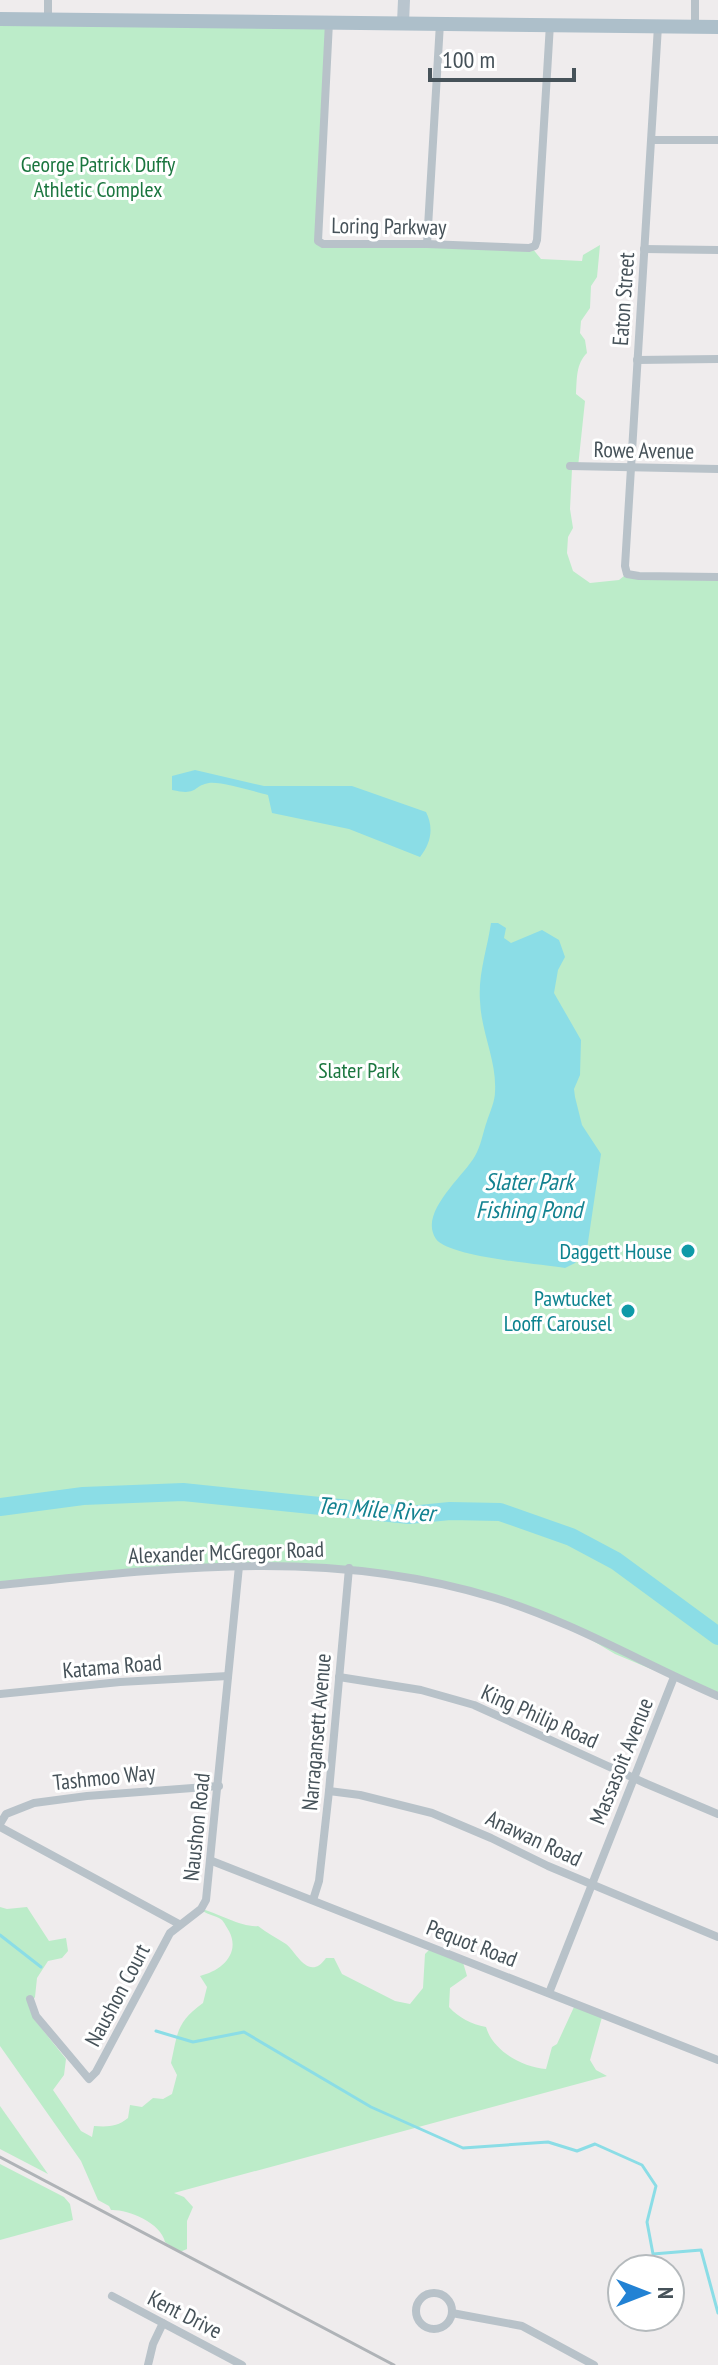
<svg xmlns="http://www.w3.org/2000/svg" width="718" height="2365" viewBox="0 0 718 2365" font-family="'PT Sans Narrow',sans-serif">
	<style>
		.green { fill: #bcecc9 }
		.water { fill: #8bdde6 }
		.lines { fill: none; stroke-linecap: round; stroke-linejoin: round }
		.stream { stroke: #8bdde6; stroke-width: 3 }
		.river { stroke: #8bdde6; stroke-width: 18 }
		.street { stroke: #b8c2c9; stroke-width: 8 }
		.secondary { stroke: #b9c5ce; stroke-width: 12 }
		.primary { stroke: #adbfca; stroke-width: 14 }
		.rail { stroke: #afb3b7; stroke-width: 3 }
		.culture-dot { fill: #0f9aa8; stroke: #fff; stroke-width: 3 }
		.labels { text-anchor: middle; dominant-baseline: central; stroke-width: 6; stroke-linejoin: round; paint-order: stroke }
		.park-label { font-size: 22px; fill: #1b763f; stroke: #fff }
		.street-label { font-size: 22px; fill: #465259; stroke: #fff }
		.culture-label { font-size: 22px; fill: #0d838f; stroke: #fff; text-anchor: end }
		.water-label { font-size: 24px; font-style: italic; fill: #138290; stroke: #fff }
	</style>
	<rect width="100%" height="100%" fill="#efeced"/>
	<g class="green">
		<path d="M0 20 328 22 320 243 532 248 541 259 582 261 583 255 600 245 597 277 591 286 590 308 581 321 580 333 585 340 587 353C576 364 577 378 576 394L585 401 578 467 572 469 570 509 573 528 568 537 567 553 573 571 590 583 619 580 624 576 718 578V1697L615 1654 563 1623 493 1597 406 1576 268 1565 0 1585Z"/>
		<path d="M0 1907 7 1909 27 1907 49 1941 66 1938 68 1951 62 1958 48 1961 37 1978 35 1997 29 2007 34 2019 66 2059 64 2075 53 2090 81 2131 92 2137 94 2126C107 2127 117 2127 128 2118L130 2105 142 2107 153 2098 163 2099 172 2094 177 2075 171 2063C178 2032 176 2023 203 2003L207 1987 200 1976C221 1971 241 1954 229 1931 227 1928 224 1922 222 1920 214 1914 207 1916 200 1908 216 1913 244 1928 258 1926 267 1933 277 1938 286 1944 297 1953 309 1982 326 1958H334L342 1974 395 2001 410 2004 423 1988 425 1954 432 1947 462 1959 467 1976 450 1988 449 2007C459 2018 471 2024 486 2027 493 2051 522 2067 546 2069L552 2047 557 2044 574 2007 602 2017 590 2060 596 2070 607 2076 174 2193 184 2197 193 2207 187 2221V2249L180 2252 165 2242C161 2222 126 2209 111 2210L109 2206 98 2200 81 2161 0 2046Z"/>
		<path d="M0 2106 48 2174 0 2149Z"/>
		<path d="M0 2164 64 2197 70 2204 73 2220 0 2240Z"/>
	</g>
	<g class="water">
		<path d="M195 770 264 786H352L426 812C434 828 431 843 420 857L349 829 272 813 268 795C257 792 219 781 209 783 192 786 199 796 172 790V776Z"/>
		<path d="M491 923H498L506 928 504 938 511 943 542 930 559 940 565 957 558 970 554 993 581 1040 580 1075 574 1089 575 1097 582 1125 601 1154 587 1249 575 1263 565 1268C540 1264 449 1257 436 1239 418 1213 463 1177 475 1156 481 1146 483 1132 487 1121 490 1112 495 1101 495 1092 497 1061 481 1032 480 1001 478 974 487 950 491 923Z"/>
	</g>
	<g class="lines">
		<g class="stream">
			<path d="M0 1935 41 1967"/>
			<path d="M156 2031 193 2042 244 2032 371 2107 463 2148 548 2142 577 2151 595 2144 642 2165 656 2186 647 2222 653 2254 701 2250 718 2313"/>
		</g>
		<path class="river" d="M0 1507 83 1496 183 1492 409 1515 450 1511 500 1512 571 1537 616 1561 718 1636"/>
		<g class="street">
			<path d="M48 20V0"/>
			<path d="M329 22 318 241 323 244H427L529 248 535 246 537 240 550 24"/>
			<path d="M658 26 625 566 627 574 639 576 718 577"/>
			<path d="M695 27V0"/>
			<path d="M652 140H718"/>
			<path d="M427 244 440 23"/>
			<path d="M644 249 718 250"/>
			<path d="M637 360 718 359"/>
			<path d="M570 466 718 469"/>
			<path d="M0 1585C168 1568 331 1547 495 1598 573 1622 644 1664 718 1696"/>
			<path d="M339 1677 421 1690 474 1705 647 1784 718 1814"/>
			<path d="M0 1694 120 1682 228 1676"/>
			<path d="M329 1791 360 1795 432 1813 491 1838 548 1866 718 1937"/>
			<path d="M0 1824 6 1814 34 1803 87 1796 219 1786"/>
			<path d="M0 1827 179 1924"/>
			<path d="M212 1861 718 2060"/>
			<path d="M313 1900 319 1881 329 1791 349 1568"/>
			<path d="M549 1993 674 1677"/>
			<path d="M30 1999 36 2016 89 2079 96 2072 170 1933 201 1909 206 1900 239 1566"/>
			<circle cx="434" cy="2311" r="18"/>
			<path d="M112 2296 242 2365"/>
			<path d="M452 2313 522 2326 594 2365"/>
			<path d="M148 2365 153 2344 163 2323"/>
		</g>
		<path class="secondary" d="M403 23 404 0"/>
		<path class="primary" d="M0 19 718 27"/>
		<path class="rail" d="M0 2157 394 2365"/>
	</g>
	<g class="culture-dot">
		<circle cx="688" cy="1251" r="8"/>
		<circle cx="628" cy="1311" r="8"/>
	</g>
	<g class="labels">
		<g class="park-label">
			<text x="98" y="164">George Patrick Duffy<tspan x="98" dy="25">Athletic Complex</tspan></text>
			<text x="359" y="1070">Slater Park</text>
		</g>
		<g class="street-label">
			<text transform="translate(389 226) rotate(1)">Loring Parkway</text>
			<text transform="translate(623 299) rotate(-86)">Eaton Street</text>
			<text transform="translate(644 450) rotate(1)">Rowe Avenue</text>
			<text transform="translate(226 1552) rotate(-2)">Alexander McGregor Road</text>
			<text transform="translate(112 1666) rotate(-5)">Katama Road</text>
			<text transform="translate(540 1716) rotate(24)">King Philip Road</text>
			<text transform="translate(316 1732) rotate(-85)">Narragansett Avenue</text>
			<text transform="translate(621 1761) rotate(-68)">Massasoit Avenue</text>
			<text transform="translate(104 1777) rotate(-6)">Tashmoo Way</text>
			<text transform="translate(196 1827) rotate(-84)">Naushon Road</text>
			<text transform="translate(534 1838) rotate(25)">Anawan Road</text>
			<text transform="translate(472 1943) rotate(21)">Pequot Road</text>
			<text transform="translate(117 1995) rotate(-62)">Naushon Court</text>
			<text transform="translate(185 2314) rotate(27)">Kent Drive</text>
		</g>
		<g class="culture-label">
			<text x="672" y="1251">Daggett House</text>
			<text x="612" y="1298">Pawtucket<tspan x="612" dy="25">Looff Carousel</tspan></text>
		</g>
		<g class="water-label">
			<text x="529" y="1181">Slater Park<tspan x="529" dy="28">Fishing Pond</tspan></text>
			<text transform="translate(376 1509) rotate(4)">Ten Mile River</text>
		</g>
	</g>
	<g transform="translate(646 2293) rotate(90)"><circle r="38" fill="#ffffff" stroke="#b5babd" stroke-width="2"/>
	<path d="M0-6L14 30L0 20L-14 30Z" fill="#2282d4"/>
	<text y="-12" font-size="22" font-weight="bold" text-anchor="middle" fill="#465259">N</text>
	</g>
	<path d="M430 68v12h144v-12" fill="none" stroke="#465259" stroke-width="4"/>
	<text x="442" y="68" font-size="24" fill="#465259" stroke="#ffffff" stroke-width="6" paint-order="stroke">100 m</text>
</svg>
